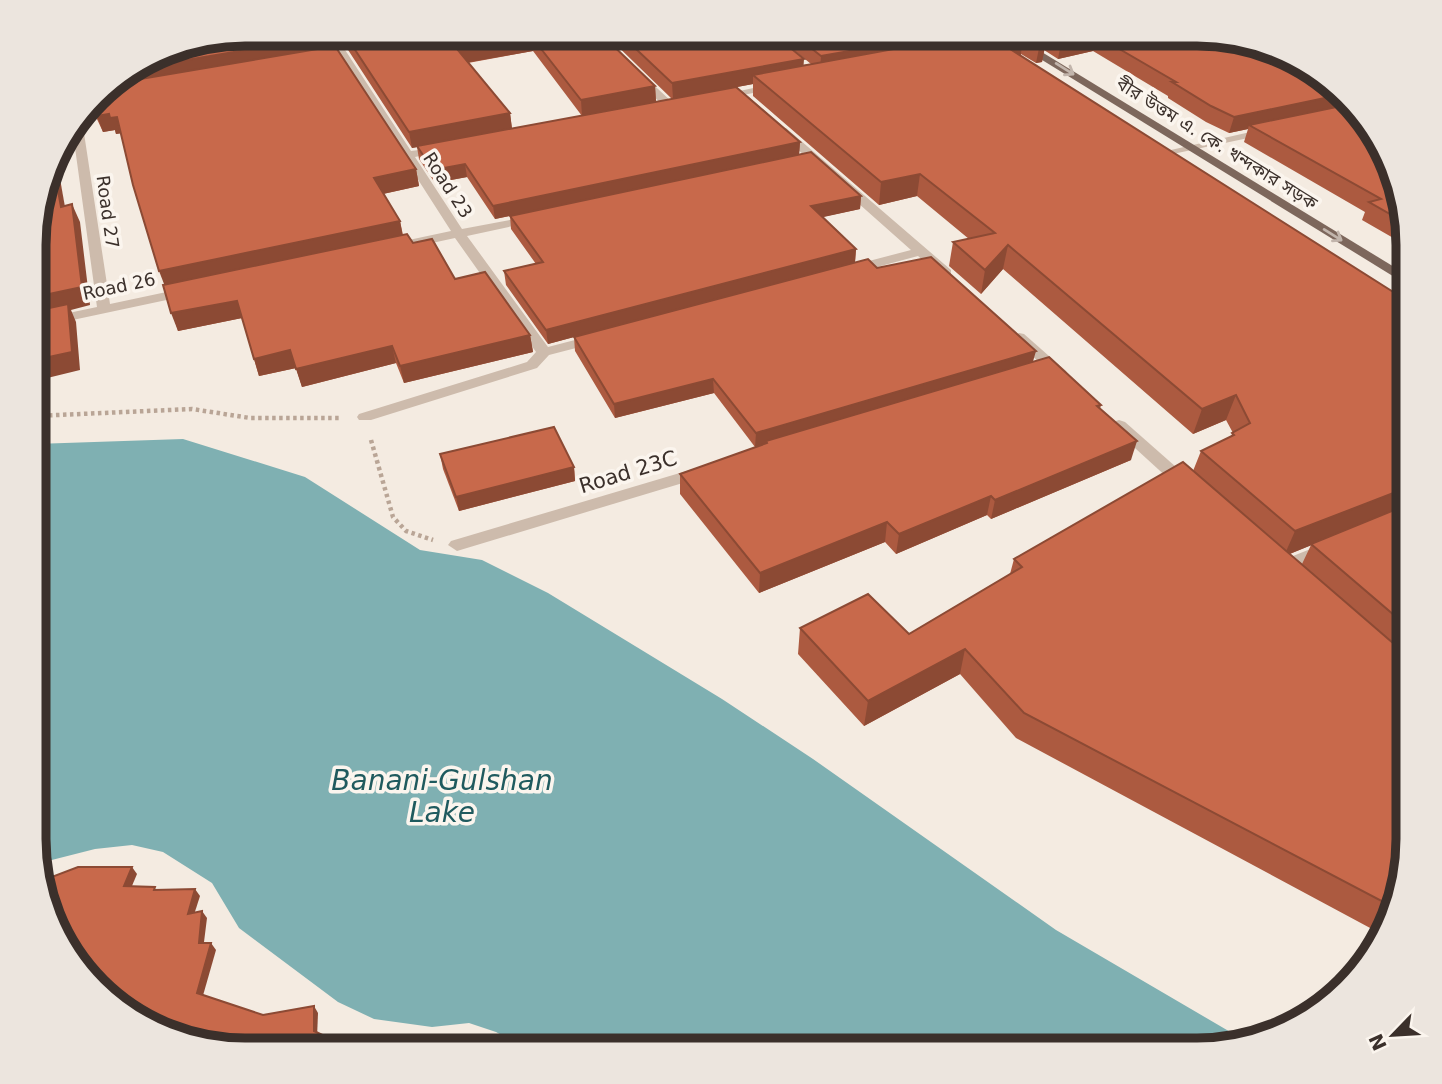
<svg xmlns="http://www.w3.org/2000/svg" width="1442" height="1084" viewBox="0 0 1442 1084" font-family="'DejaVu Sans','Noto Sans Bengali',sans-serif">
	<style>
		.water { fill: #7fb0b2 }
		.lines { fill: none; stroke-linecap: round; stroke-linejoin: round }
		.path { stroke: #b9a596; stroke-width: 4.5; stroke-dasharray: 3.5 3.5; stroke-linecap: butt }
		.minor { fill: #cdbbac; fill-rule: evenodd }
		.major { fill: #7d675c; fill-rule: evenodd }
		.wall { fill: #ac5a40; fill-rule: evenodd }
		.shaded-wall { fill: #8c4a34 }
		.building { fill: #c8694b; stroke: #8c4a34; stroke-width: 2 }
		.oneway { stroke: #c2b5ac }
		.labels { text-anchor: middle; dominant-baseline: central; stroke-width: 7; stroke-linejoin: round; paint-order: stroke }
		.far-street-label { font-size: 18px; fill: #3b302b; stroke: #fbf5ee }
		.street-label { font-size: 21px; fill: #3b302b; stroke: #fbf5ee }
		.near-water-label { font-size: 28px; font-style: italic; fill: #1f5a5e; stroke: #fbf5ee }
		.rim { fill: none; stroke: #3b302b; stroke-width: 9 }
	</style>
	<rect width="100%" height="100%" fill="#f4ebe1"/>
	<path class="water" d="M183 439 305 477 420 550 482 560 548 593 722 699 813 759 1056 930 1244 1040 1198 1051 529 1050 496 1032 469 1023 432 1027 374 1019 338 1002 239 928 212 883 163 852 132 845 95 849 36 864 34 854 35 444Z"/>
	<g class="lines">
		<g class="path">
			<path d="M35 416 192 409 250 418H341"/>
			<path d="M371 440 393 517 406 531 433 540"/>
		</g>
		<g class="minor">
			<path d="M324 33H334L411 151 443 147V151L415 157 462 229 536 215V221L467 236 548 347 598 334 605 338 603 341 549 355 537 368 371 420H359L357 417 359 414 527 362 536 352 455 238 409 248 403 244 404 241 451 231Z"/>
			<path d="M635 75H643L673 103V107H665L635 79Z"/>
			<path d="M777 83 781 84V88L721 99 716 96Z"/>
			<path d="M79 117 82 120 110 304 190 287 197 291 190 295 35 328V320L97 307 72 126Z"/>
			<path d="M778 128H786L951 270V276H941L918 256 851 274 846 273V267L911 250 778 132Z"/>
			<path d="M1268 128 1272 129V133L1168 155 1162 152Z"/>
			<path d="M1019 333 1024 334 1066 371 1068 374 1066 377H1056L1014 340 1012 337Z"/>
			<path d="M1119 420 1125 422 1193 482 1195 486 1193 490H1181L1113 428 1111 425 1113 422Z"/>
			<path d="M700 467 706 468 708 472 706 476 457 551 448 545 451 541Z"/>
			<path d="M1328 542 1334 544 1337 548 1334 552 1279 574 1273 572 1270 568 1273 564Z"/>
		</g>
		<path class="major" d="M1021 43H1027L1409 276V286L1021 47Z"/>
	</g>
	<g class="wall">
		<path d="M337 33H600L655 86 656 102 672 99 604 33H772L803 65 811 64 773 33 1211 34 1387 151 1409 247 1362 220 1365 212 1244 142 1248 129 1229 133 1206 122 1168 98V96L1093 51 1058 59 1044 50 1042 62 1036 63 1021 54V56L1409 302 1408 854 1393 920 1387 930 1372 929 1016 738 960 674 864 726 798 654 800 628 909 634 1010 574 1014 559 1193 471 1201 451 1230 437 1233 433 1226 420 1193 434 1003 269 981 294 949 266 953 242 969 239 917 196 879 205 753 96V84L737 87 800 142 799 155 861 196 860 209 822 217 856 249 855 262 877 268 1033 362 1101 405 1100 409 1131 460 991 519 987 515 896 554 885 542 759 593 680 494V474L755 447 714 393 615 418 575 351 574 337 548 344 506 285 504 271 536 264 511 229 510 216 495 219 467 177 435 183 419 159 417 147 412 148ZM533 51 582 116 512 129 510 113 468 63ZM1311 545 1302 564 1290 554Z"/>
		<path d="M329 36 332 46 416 169 419 186 383 194 400 221 403 235 455 279 530 335 533 352 404 383 396 363 302 387 296 368 259 376 242 318 178 331 121 133 116 134 115 130 103 132 90 104 105 85Z"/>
		<path d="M440 454 574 467 575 481 459 511 443 469Z"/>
	</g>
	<g class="shaded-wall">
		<path d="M946 34H981L820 71 821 56Z"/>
		<path d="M329 36 333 51 105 85 133 69Z"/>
		<path d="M531 36 533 51 459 64 457 49Z"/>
		<path d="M1097 36 1093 51 1058 59 1061 43Z"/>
		<path d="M1022 46 1019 67 1010 49Z"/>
		<path d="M1045 47 1042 62 1036 63 1039 48Z"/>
		<path d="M804 59 803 74 753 75V84L673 99 672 83Z"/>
		<path d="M655 86 656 102 582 116 581 100Z"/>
		<path d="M1344 94 1353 107 1249 125 1248 129 1229 133 1234 117Z"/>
		<path d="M510 113 512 129 412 148 409 132Z"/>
		<path d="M109 114 117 117 123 133 116 134 115 130 103 132 97 116Z"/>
		<path d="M70 128 71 138 61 140V139Z"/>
		<path d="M800 142 799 155 495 219 493 206Z"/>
		<path d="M56 156 68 224 61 207 53 163Z"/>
		<path d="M465 164 467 177 435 183 433 170Z"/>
		<path d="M416 169 419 186 378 195 374 178Z"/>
		<path d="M920 174 917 196 879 205 881 182Z"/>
		<path d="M861 196 860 209 810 220 811 206Z"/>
		<path d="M72 204 80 222 90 305 71 310 76 322 80 370 35 381V297Z"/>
		<path d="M400 221 403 238 166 289 159 271Z"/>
		<path d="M1008 245 1003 269 981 294 985 270Z"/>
		<path d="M856 249 855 262 548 344 546 330Z"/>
		<path d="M237 301 242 318 178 331 171 313Z"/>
		<path d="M530 335 533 352 404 383 400 366Z"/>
		<path d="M392 346 396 363 302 387 296 369Z"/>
		<path d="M290 350 296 368 259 376 254 359Z"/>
		<path d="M1036 351 1032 365 766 441V444L755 447 756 433Z"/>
		<path d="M713 379 714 393 615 418 614 404Z"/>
		<path d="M1236 395 1226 420 1193 434 1202 409Z"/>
		<path d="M1137 441 1131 460 991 519 995 500Z"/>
		<path d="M574 467 575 481 459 511 456 497Z"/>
		<path d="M1409 482V507L1284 556 1295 531Z"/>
		<path d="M991 496 987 515 896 554 899 534Z"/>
		<path d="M887 522 885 542 759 593 760 573Z"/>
		<path d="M965 649 960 674 864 726 868 701Z"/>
		<path d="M132 867 137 874 129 893 124 886Z"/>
		<path d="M195 889 200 896 192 921 188 914Z"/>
		<path d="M202 911 207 918 203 950 199 943Z"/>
		<path d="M211 943 216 950 202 999 197 993Z"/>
		<path d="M314 1006 318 1013 317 1038 314 1031Z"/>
	</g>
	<g class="building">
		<path d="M244 33H327L329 36 133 69 176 45Z"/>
		<path d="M344 33H600L655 86 581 100 531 36 457 49 510 113 409 132Z"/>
		<path d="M619 33H772L804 59 672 83Z"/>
		<path d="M792 33 946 34 821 56Z"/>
		<path d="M975 34H1001L1022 46 1010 49 1409 302V487L1295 531 1201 451 1234 435 1232 433 1250 423 1236 395 1202 409 1008 245 985 270 953 242 995 233 920 174 881 182 753 75Z"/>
		<path d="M1015 34H1024L1045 47 1039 48Z"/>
		<path d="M1045 34H1211L1278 49 1337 85 1344 94 1234 117 1211 106 1172 82H1176L1097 36 1061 43Z"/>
		<path d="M335 46 416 169 374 178 400 221 159 271 133 185 117 117 110 118 109 114 97 116 91 103 105 85Z"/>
		<path d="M736 87 800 142 493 206 465 164 433 170 417 146Z"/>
		<path d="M1351 104 1387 151 1404 222 1369 202 1381 199 1249 125Z"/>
		<path d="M811 152 861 196 811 206 856 249 546 330 504 271 543 262 510 216Z"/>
		<path d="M53 163 61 207 72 204 82 287 35 297V216Z"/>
		<path d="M407 234 413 243 432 239 455 279 485 272 530 335 400 366 392 346 296 369 290 350 254 359 237 301 171 313 163 285Z"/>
		<path d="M931 257 1036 351 756 433 713 379 614 404 574 337 868 259 877 268Z"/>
		<path d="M68 304 72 352 35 360V311Z"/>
		<path d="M1049 357 1101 405 1097 406 1137 441 995 500 991 496 899 534 887 522 760 573 680 474 767 443 766 441Z"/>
		<path d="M554 427 574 467 456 497 440 454Z"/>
		<path d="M1183 462 1408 656V854L1396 906H1391L1024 713 965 649 868 701 800 628 868 594 909 634 1022 567 1014 559Z"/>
		<path d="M1409 504 1408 627 1311 544Z"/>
		<path d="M78 867H132L124 886 155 887 154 890 195 889 188 914 202 911 199 943H211L197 993 263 1015 314 1006V1031L354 1050H231L164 1035 105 999 55 934 41 881Z"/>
		<path d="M400 1037 423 1050H390Z"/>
	</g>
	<defs><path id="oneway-shaft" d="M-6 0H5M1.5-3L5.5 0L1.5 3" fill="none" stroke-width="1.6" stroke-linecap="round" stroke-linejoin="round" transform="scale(1.75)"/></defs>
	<g class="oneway">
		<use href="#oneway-shaft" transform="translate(1065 69) rotate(32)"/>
		<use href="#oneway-shaft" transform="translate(1333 235) rotate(32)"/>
	</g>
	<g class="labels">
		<g class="far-street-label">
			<text transform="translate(1217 143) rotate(32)">বীর উত্তম এ. কে. খন্দকার সড়ক</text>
			<text transform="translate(448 185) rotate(57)">Road 23</text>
			<text transform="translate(108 212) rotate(82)">Road 27</text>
			<text transform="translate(119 286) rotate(-12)">Road 26</text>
		</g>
		<g class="street-label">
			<text transform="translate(628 472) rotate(-17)">Road 23C</text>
		</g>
		<g class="near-water-label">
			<text x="442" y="780">Banani-Gulshan<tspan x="442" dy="32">Lake</tspan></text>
		</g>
	</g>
	<path d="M0 0H1442V1084H0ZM245 46H1197A199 199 0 0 1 1396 245V839A199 199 0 0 1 1197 1038H245A199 199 0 0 1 46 839V245A199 199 0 0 1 245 46Z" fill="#ece5de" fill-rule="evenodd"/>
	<path class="rim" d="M245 46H1197A199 199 0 0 1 1396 245V839A199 199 0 0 1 1197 1038H245A199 199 0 0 1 46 839V245A199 199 0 0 1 245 46Z"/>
	<g transform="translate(1393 1035) rotate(245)" stroke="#fbf5ee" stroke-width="5" paint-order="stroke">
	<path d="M0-5L12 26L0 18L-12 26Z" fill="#3b302b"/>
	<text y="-10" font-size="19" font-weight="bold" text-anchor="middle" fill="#3b302b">N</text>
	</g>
</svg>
